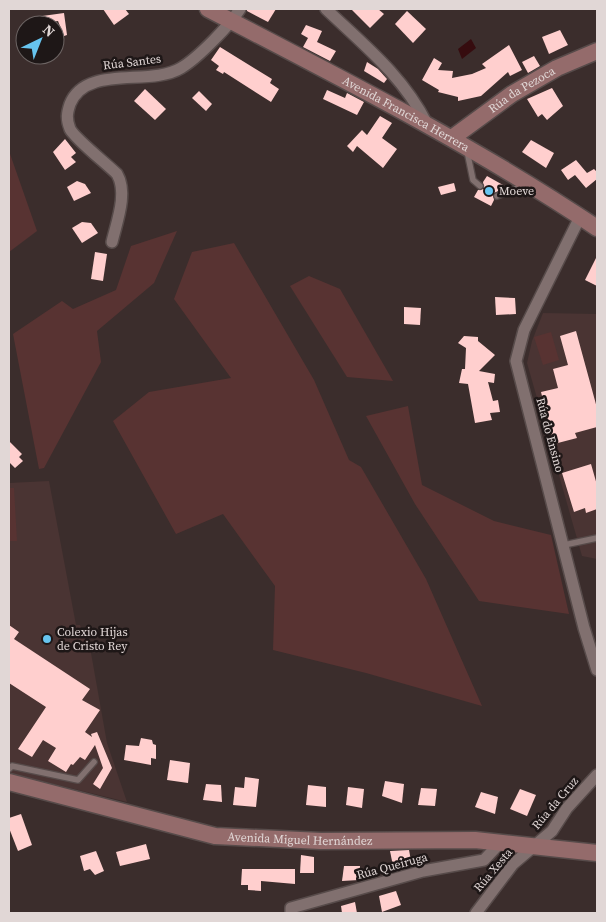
<svg xmlns="http://www.w3.org/2000/svg" width="606" height="922" viewBox="0 0 606 922" font-family="'Source Serif 4',serif">
	<style>
		.built { fill: #4a3433 }
		.green { fill: #583332 }
		.water { fill: #360c0f }
		.building { fill: #ffcfce }
		.lines { fill: none; stroke-linecap: round; stroke-linejoin: round }
		.lane-casing { stroke: #574b4a; stroke-width: 8 }
		.street-casing { stroke: #574b4a; stroke-width: 14 }
		.secondary-casing { stroke: #574b4a; stroke-width: 19 }
		.lane { stroke: #81706f; stroke-width: 5.5 }
		.street { stroke: #81706f; stroke-width: 11 }
		.secondary { stroke: #946b6b; stroke-width: 16 }
		.poi-dot { fill: #67c4ef; stroke: #1e1717; stroke-width: 2 }
		.labels { text-anchor: middle; dominant-baseline: central; stroke-width: 5; stroke-linejoin: round; paint-order: stroke }
		.street-label { font-size: 12px; fill: #e1d7d6; stroke: #1e1717 }
		.poi-label { font-size: 12px; fill: #e1d7d6; stroke: #1e1717; text-anchor: start }
	</style>
	<rect width="100%" height="100%" fill="#3b2d2c"/>
	<g class="built">
		<path d="M543 313 597 314V559L582 556 527 363 532 341Z"/>
		<path d="M49 481 76 625H80L91 653 107 743 127 802 9 773V483Z"/>
	</g>
	<g class="green">
		<path d="M9 151 37 231 9 252Z"/>
		<path d="M177 231 154 283 97 331 101 362 44 468 39 469 13 334 62 301 73 309 116 290 131 246Z"/>
		<path d="M234 243 314 380 349 460 361 467 426 579 482 706 366 673 273 650 275 586 223 514 176 534 113 421 149 392 231 378 174 299 192 252Z"/>
		<path d="M309 276 340 289 393 381 347 377 290 286Z"/>
		<path d="M551 332 559 360 543 365 534 337Z"/>
		<path d="M408 406 422 485 494 521 551 535 569 614 479 601 415 504 366 416Z"/>
		<path d="M9 488H14L17 541H9Z"/>
	</g>
	<path class="water" d="M471 39 476 48 462 59 458 49Z"/>
	<g class="building">
		<path d="M103 9H125L129 14 114 25Z"/>
		<path d="M247 9H276L268 22 247 11Z"/>
		<path d="M351 9H378L384 14 370 28Z"/>
		<path d="M407 11 426 29 413 43 395 24Z"/>
		<path d="M64 13 67 35 64 36 58 21 37 24 35 17Z"/>
		<path d="M306 25 322 31 317 42 336 51 330 61 303 47 308 38 301 34Z"/>
		<path d="M560 30 568 45 549 54 542 37Z"/>
		<path d="M509 45 522 70 510 76 508 72 481 96 458 101V97L438 92 439 90 422 80 434 58 442 63 438 70 453 71 452 78 472 74 486 68 482 64Z"/>
		<path d="M220 47 272 79 270 83 279 89 271 102 224 72 223 74 216 70 219 66 211 60Z"/>
		<path d="M534 56 540 66 528 73 522 62Z"/>
		<path d="M367 62 378 69 387 79 384 83 364 71Z"/>
		<path d="M552 88 563 106 547 120 542 114 538 117 527 99Z"/>
		<path d="M145 89 166 109 155 120 134 101Z"/>
		<path d="M327 90 345 98 347 93 364 102 357 115 323 99Z"/>
		<path d="M199 91 212 104 206 111 192 98Z"/>
		<path d="M380 116 392 123 382 138 397 149 383 168 357 146 353 152 347 146 362 130 367 135Z"/>
		<path d="M65 139 76 153 71 157 76 162 65 170 53 152Z"/>
		<path d="M531 140 554 153 546 168 522 152Z"/>
		<path d="M576 160 587 173 594 169 597 172V179L586 188 575 175 568 180 561 170Z"/>
		<path d="M487 176 503 185 500 190 493 194 494 200 491 206 474 197 478 190 484 189 483 182Z"/>
		<path d="M77 181 85 184 91 193 74 201 67 187Z"/>
		<path d="M454 183 456 191 441 195 438 187Z"/>
		<path d="M82 222 91 223 98 233 82 243 72 228Z"/>
		<path d="M95 252 107 254 103 281 91 279Z"/>
		<path d="M597 256V286L585 280Z"/>
		<path d="M495 297 515 298 516 314 496 315Z"/>
		<path d="M404 307 421 308 420 325 404 324Z"/>
		<path d="M576 331 597 408V427L575 433 577 438 554 444 541 392 558 388 553 369 568 365 560 336Z"/>
		<path d="M464 336 478 337V341L495 355 479 371 495 374 494 383 488 382 493 401 498 400 500 412 490 413 492 420 475 423 468 384 459 383 462 369H465L466 348 458 343Z"/>
		<path d="M9 441 22 454 19 457 23 461 15 468 9 462Z"/>
		<path d="M591 464 597 485V509L586 513 585 508 574 512 562 473Z"/>
		<path d="M9 625 19 632 14 639 90 689 82 700 100 710 85 732 92 737 91 734 97 732 112 768 100 789 93 784 103 768 95 745 85 760 80 757 73 765 71 764 66 772 48 761 56 748 43 740 32 757 18 749 46 707 9 683Z"/>
		<path d="M141 738 152 740 153 744 156 745V759L151 758V765L124 760 126 745 139 746Z"/>
		<path d="M170 760 190 763 188 783 167 780Z"/>
		<path d="M245 777 259 779 256 807 233 805 235 787 244 788Z"/>
		<path d="M385 781 404 784 402 803 382 796Z"/>
		<path d="M206 784 221 785 222 802 203 800Z"/>
		<path d="M308 785 326 787V807L306 805Z"/>
		<path d="M348 787 364 789 362 808 346 805Z"/>
		<path d="M421 788 437 789 435 806 418 805Z"/>
		<path d="M520 789 536 795 527 816 510 809Z"/>
		<path d="M481 792 498 797 495 814 475 807Z"/>
		<path d="M21 814 32 845 18 851 9 828V818Z"/>
		<path d="M146 844 150 859 120 866 116 852Z"/>
		<path d="M409 850 412 866 394 871 390 851Z"/>
		<path d="M96 851 104 871 95 875 90 869 84 871 80 856Z"/>
		<path d="M301 855 314 857V873H300Z"/>
		<path d="M344 866H360L359 880 342 881Z"/>
		<path d="M242 869H295V884L261 881V891L248 890V885H241Z"/>
		<path d="M396 891 401 905 382 912 379 896Z"/>
		<path d="M355 902 357 913H342L341 906Z"/>
	</g>
	<g class="lines">
		<defs>
			<g id="lane">
				<path d="M467 151 473 180 480 186"/>
				<path d="M497 196 525 185"/>
				<path d="M564 545 597 538"/>
				<path d="M9 769 12 766 78 780 94 762"/>
			</g>
			<g id="street">
				<path d="M326 9C364 45 403 76 427 124"/>
				<path d="M580 217 524 330 516 361 584 628 597 670"/>
				<path d="M112 242C117 221 128 193 117 174 107 164 75 139 70 129 66 119 67 113 70 104 86 64 150 87 181 68 198 58 230 25 240 9"/>
				<path d="M291 913V908L423 871 484 860 500 843"/>
				<path d="M476 913 513 864 552 831 567 808 597 775"/>
			</g>
			<g id="secondary">
				<path id="s1" d="M208 9C341 78 473 145 597 228"/>
				<path id="s2" d="M452 138 512 94 557 68 597 51"/>
				<path id="s3" d="M9 782 215 836 321 841 475 840 597 853"/>
			</g>
		</defs>
		<use href="#lane" class="lane-casing"/>
		<use href="#street" class="street-casing"/>
		<use href="#secondary" class="secondary-casing"/>
		<use href="#lane" class="lane"/>
		<use href="#street" class="street"/>
		<use href="#secondary" class="secondary"/>
	</g>
	<g class="poi-dot">
		<circle cx="489" cy="191" r="5"/>
		<circle cx="47" cy="639" r="5"/>
	</g>
	<g class="labels">
		<g class="street-label">
			<text transform="translate(132 62) rotate(-7)">Rúa Santes</text>
			<text stroke="none"><textPath href="#s2" startOffset="85">Rúa da Pezoca</textPath></text>
			<text stroke="none"><textPath href="#s1" startOffset="224">Avenida Francisca Herrera</textPath></text>
			<text transform="translate(550 435) rotate(75)">Rúa do Ensino</text>
			<text transform="translate(555 803) rotate(-50)">Rúa da Cruz</text>
			<text stroke="none"><textPath href="#s3" startOffset="298">Avenida Miguel Hernández</textPath></text>
			<text transform="translate(392 866) rotate(-15)">Rúa Queiruga</text>
			<text transform="translate(493 870) rotate(-50)">Rúa Xesta</text>
		</g>
		<g class="poi-label">
			<text x="499" y="191">Moeve</text>
			<text x="57" y="632">Colexio Hijas<tspan x="57" dy="14">de Cristo Rey</tspan></text>
		</g>
	</g>
	<rect width="606" height="922" fill="none" stroke="#e1d7d6" stroke-width="20"/>
	<g transform="translate(40 40) rotate(43)"><circle r="24" fill="#1e1717" stroke="#6c6463"/>
	<path d="M0-4L9 19L0 12L-9 19Z" fill="#67c4ef"/>
	<text y="-8" font-size="14" font-weight="bold" text-anchor="middle" fill="#e1d7d6">N</text>
	</g>
</svg>
